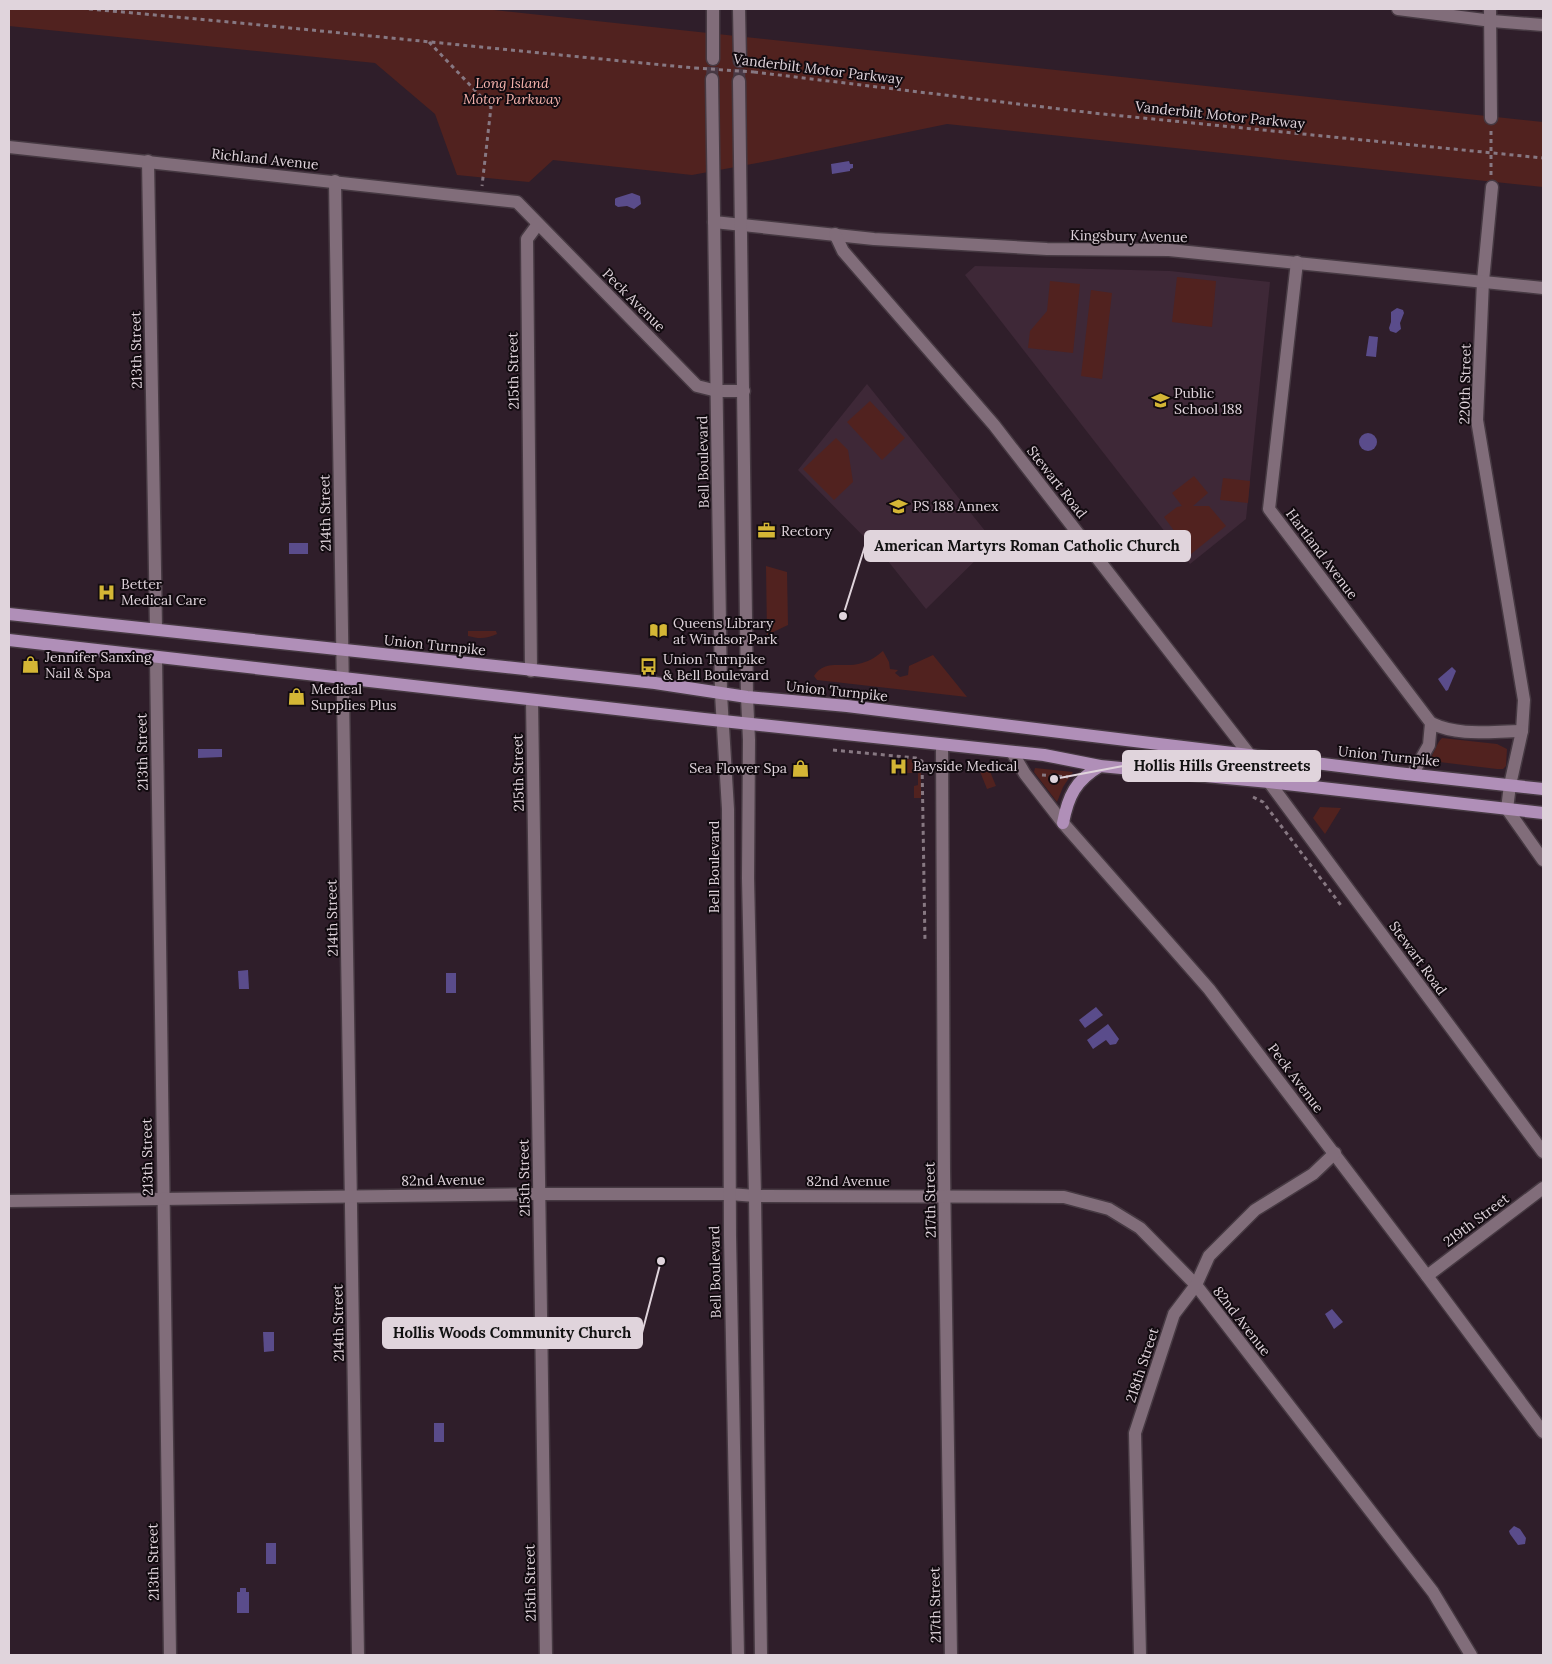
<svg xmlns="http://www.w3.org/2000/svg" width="1552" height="1664" viewBox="0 0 1552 1664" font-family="Lora,serif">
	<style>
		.built { fill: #3e2837 }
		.green { fill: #51221f }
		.water { fill: #5a4c8b }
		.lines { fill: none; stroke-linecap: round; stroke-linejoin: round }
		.secondary-tunnel { stroke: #4a3945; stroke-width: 12; stroke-dasharray: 12 6; stroke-linecap: butt }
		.street-casing { stroke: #463942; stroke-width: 15 }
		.secondary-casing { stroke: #463942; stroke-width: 15 }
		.primary-casing { stroke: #463942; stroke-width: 15 }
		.path { stroke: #877882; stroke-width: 3; stroke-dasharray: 4 4; stroke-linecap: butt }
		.street { stroke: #816d7a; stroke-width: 12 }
		.secondary { stroke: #816d7a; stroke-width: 12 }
		.primary { stroke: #b08fb8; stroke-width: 12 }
		.path-bridge { stroke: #877882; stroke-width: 3; stroke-dasharray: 4 4; stroke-linecap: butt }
		.labels { text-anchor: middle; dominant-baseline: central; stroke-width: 4; stroke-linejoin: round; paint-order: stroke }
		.street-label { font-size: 14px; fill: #e0d4dc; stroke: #120b10 }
		.park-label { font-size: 14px; font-style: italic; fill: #f7b4ae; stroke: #120b10 }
		.poi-label { font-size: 14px; fill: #e0d4dc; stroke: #120b10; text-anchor: start }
		.leader { fill: none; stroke: #e0d4dc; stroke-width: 2 }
		.callout-dot { fill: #e0d4dc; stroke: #120b10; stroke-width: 2 }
		.callout { fill: #e0d4dc; stroke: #e0d4dc; stroke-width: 2 }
		.callout-label { font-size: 15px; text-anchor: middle; font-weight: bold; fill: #111 }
	</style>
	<rect width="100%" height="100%" fill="#2f1e2a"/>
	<g class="built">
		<path d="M975 266 1170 271 1270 282 1246 519 1190 564 965 275Z"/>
		<path d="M867 384 994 542 926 609 888 561 798 470Z"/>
	</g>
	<g class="green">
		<path d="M9 9H484L1543 122V187L947 124 768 161 692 175 553 160 529 182 457 175 435 114 375 63 9 26Z"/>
		<path d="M1177 277 1216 281 1212 327 1172 322Z"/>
		<path d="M1050 281 1080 284 1073 353 1028 348 1030 331 1047 311Z"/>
		<path d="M1091 290 1112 293 1102 379 1081 376Z"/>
		<path d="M870 401 905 438 882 460 847 422Z"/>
		<path d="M836 438 848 450 853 482 834 500 803 469Z"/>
		<path d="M1194 476 1208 493 1193 506H1209L1226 526 1191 554 1164 517 1177 507 1182 506 1172 493Z"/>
		<path d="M1223 478 1250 481 1248 503 1220 500Z"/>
		<path d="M766 566 787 572 788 625 767 635Z"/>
		<path d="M468 631H496L497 634C486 639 479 639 468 636Z"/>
		<path d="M883 651 889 662 890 669 898 670 895 673 900 677 908 675 909 666 933 655 967 697 817 680 814 676C825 658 844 669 862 663 870 661 877 656 883 651Z"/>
		<path d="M1442 738 1497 744 1507 749 1506 766 1503 769H1497L1431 761 1430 759C1435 752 1436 744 1442 738Z"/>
		<path d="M903 759 920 760V766L913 767V773H904Z"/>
		<path d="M1035 768 1073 772 1063 787 1057 802 1034 772Z"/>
		<path d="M979 769H989L996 786 987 789Z"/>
		<path d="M918 773H921V798H914V786L918 785Z"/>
		<path d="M1320 807 1341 808 1325 834 1313 818Z"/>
	</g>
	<g class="water">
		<path d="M849 161 850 164H853V168L850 169V171L832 174 831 164Z"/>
		<path d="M632 193 640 196 641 204 634 209 627 206 618 207 615 205V199L616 198Z"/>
		<path d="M1397 308 1403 310 1404 313 1400 323 1401 329 1396 333 1390 331 1389 328 1391 322V312Z"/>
		<path d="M1369 336 1378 337 1376 357 1366 356Z"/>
		<circle cx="1368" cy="442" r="9"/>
		<rect x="289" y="543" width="19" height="11"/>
		<path d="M1452 667 1456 671 1448 690 1446 691 1438 679Z"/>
		<path d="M198 749H222V757L198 758Z"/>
		<path d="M248 970 249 989H239L238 971Z"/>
		<rect x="446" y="973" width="10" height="20"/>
		<path d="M1096 1007 1103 1015 1085 1028 1079 1020Z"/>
		<path d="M1108 1024 1119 1039 1116 1044 1110 1045 1106 1040 1093 1049 1087 1040Z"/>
		<path d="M1332 1309 1343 1322 1334 1329 1325 1314Z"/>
		<path d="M263 1332H274V1351L264 1352Z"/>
		<rect x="434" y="1423" width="10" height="19"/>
		<path d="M1514 1526 1520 1529 1526 1538 1525 1544 1518 1545 1510 1534 1509 1531Z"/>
		<rect x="266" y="1543" width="10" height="21"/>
		<path d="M240 1588H246V1592H249V1613H237V1592H240Z"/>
	</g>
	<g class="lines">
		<g class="secondary-tunnel">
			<path d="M712 79 713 59"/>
			<path d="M739 81 740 61"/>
		</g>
		<defs>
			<g id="street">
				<path d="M1398 9 1492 21 1543 25"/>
				<path d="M1490 9 1491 118"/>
				<path d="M9 147 517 202 697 386 717 391H744"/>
				<path d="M148 161 156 628"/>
				<path d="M335 181 358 1655"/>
				<path d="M1492 187 1483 281 1477 420 1524 700 1522 731 1510 785 1507 809 1543 860"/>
				<path d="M714 222 874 239 1047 249 1169 250 1543 288"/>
				<path d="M835 234 843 251 994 425 1249 754"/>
				<path d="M1297 262 1269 509 1431 723 1429 745 1413 773"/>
				<path d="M156 658 170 1655"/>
				<path d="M531 671 527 239 538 224"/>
				<path d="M532 700 546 1655"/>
				<path d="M1431 723C1460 737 1491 731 1522 731"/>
				<path d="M942 745 944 1170 951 1655"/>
				<path d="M1012 752 1025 774 1063 823 1209 989 1427 1276 1543 1432"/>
				<path d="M1269 782 1543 1152"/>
				<path d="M9 1201 539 1194H730L755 1196 1064 1197 1109 1209 1140 1228 1196 1285 1433 1592 1471 1655"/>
				<path d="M1427 1276 1543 1188"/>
				<path d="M1140 1655 1135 1433 1174 1314 1196 1285 1209 1256 1255 1210 1313 1174 1335 1153"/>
			</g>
			<g id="secondary">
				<path d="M739 9 740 61"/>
				<path d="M713 59V9"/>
				<path d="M712 79 721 694 728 809 730 1236 738 1655"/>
				<path d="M739 81 747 697 749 740 748 878 755 1196 761 1655"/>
			</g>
			<g id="primary">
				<path d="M9 614 655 683 747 697 847 706 1397 773 1543 789"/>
				<path d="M9 640 704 719 1044 755 1100 766 1269 782 1543 813"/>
				<path d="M1063 823C1068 796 1076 780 1100 766"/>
			</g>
		</defs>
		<use href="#street" class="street-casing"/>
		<use href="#secondary" class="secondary-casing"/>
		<use href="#primary" class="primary-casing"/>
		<g class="path">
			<path d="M89 9C292 27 493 49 695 68"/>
			<path d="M429 42 491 107 482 186"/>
			<path d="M754 72 1093 113 1543 158"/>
			<path d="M1491 131V175"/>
			<path d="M833 750 916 758 922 761 925 942"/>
			<path d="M1042 775 1068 777"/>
			<path d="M1253 797 1263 802 1343 908"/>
		</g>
		<use href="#street" class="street"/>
		<use href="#secondary" class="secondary"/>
		<use href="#primary" class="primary"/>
		<path class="path-bridge" d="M695 68 754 72"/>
	</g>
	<defs>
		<symbol id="school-bare" viewBox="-9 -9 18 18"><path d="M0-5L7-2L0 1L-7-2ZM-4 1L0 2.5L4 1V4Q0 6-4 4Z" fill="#d4b635" stroke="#120b10" stroke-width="2.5" paint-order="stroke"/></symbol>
		<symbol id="office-bare" viewBox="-9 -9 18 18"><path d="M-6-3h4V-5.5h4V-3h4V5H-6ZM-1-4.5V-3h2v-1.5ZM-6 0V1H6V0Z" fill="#d4b635" stroke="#120b10" stroke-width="2.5" paint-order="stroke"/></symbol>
		<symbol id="hospital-bare" viewBox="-9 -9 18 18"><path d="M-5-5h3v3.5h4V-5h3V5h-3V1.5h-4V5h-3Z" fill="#d4b635" stroke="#120b10" stroke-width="2.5" paint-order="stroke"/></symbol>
		<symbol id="library-bare" viewBox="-9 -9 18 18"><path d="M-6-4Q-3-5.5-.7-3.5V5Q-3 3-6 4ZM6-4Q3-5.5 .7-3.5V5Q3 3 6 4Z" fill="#d4b635" stroke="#120b10" stroke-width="2.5" paint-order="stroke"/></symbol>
		<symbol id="shop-bare" viewBox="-9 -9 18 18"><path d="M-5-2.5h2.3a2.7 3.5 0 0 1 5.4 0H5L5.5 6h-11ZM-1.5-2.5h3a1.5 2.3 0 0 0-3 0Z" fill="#d4b635" stroke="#120b10" stroke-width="2.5" paint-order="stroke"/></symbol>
		<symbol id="bus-bare" viewBox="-9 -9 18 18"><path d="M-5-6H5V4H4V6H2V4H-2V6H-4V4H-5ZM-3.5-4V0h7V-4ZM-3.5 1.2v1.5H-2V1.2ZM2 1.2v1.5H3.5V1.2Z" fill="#d4b635" stroke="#120b10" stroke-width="2.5" paint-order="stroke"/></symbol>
	</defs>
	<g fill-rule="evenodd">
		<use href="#school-bare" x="1148" y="388" width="25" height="25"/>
		<use href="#school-bare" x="886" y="494" width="25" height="25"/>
		<use href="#office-bare" x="754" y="518" width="25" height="25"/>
		<use href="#hospital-bare" x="94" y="580" width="25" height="25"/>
		<use href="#library-bare" x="646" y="618" width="25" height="25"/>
		<use href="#shop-bare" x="18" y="652" width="25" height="25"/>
		<use href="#bus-bare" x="636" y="654" width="25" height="25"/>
		<use href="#shop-bare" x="284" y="684" width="25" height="25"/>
		<use href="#hospital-bare" x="886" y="754" width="25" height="25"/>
		<use href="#shop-bare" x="788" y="756" width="25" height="25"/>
	</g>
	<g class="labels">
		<g class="street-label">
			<text transform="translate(818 69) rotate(7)">Vanderbilt Motor Parkway</text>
			<text transform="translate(1220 115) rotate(6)">Vanderbilt Motor Parkway</text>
			<text transform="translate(265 159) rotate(6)">Richland Avenue</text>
			<text transform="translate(1129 236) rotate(1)">Kingsbury Avenue</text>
			<text transform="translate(634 300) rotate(45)">Peck Avenue</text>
			<text transform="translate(136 350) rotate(-91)">213th Street</text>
			<text transform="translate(513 371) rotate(-91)">215th Street</text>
			<text transform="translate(1465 384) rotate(-89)">220th Street</text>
			<text transform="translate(703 462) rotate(-91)">Bell Boulevard</text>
			<text transform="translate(1057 482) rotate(52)">Stewart Road</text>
			<text transform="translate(325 513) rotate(-91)">214th Street</text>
			<text transform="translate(1322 554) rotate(53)">Hartland Avenue</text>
			<text transform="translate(435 645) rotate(6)">Union Turnpike</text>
			<text transform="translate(837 691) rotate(6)">Union Turnpike</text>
			<text transform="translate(142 752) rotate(-91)">213th Street</text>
			<text transform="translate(1389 756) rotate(6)">Union Turnpike</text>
			<text transform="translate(518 773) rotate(-91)">215th Street</text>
			<text transform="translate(714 867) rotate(-90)">Bell Boulevard</text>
			<text transform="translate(332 918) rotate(-91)">214th Street</text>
			<text transform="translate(1418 958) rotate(54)">Stewart Road</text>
			<text transform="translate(1296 1078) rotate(53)">Peck Avenue</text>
			<text transform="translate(147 1157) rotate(-91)">213th Street</text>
			<text transform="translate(524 1178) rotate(-91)">215th Street</text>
			<text transform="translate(443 1180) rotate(-1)">82nd Avenue</text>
			<text x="848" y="1181">82nd Avenue</text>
			<text transform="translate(930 1200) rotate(-91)">217th Street</text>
			<text transform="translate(1476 1220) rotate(-37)">219th Street</text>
			<text transform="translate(715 1272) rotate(-91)">Bell Boulevard</text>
			<text transform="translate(1242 1321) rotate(52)">82nd Avenue</text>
			<text transform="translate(338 1323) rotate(-91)">214th Street</text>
			<text transform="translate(1142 1365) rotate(-72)">218th Street</text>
			<text transform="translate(153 1562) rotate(-91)">213th Street</text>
			<text transform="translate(530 1583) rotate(-91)">215th Street</text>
			<text transform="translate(935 1605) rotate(-91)">217th Street</text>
		</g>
		<g class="park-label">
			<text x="512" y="83">Long Island<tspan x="512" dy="16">Motor Parkway</tspan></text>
		</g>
		<g class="poi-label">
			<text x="1174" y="393">Public<tspan x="1174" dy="16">School 188</tspan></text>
			<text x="913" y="506">PS 188 Annex</text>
			<text x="781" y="531">Rectory</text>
			<text x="121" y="584">Better<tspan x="121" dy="16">Medical Care</tspan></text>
			<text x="673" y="623">Queens Library<tspan x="673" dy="16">at Windsor Park</tspan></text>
			<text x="45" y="657">Jennifer Sanxing<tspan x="45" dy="16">Nail &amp; Spa</tspan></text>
			<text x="663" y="659">Union Turnpike<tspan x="663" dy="16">&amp; Bell Boulevard</tspan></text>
			<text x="311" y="689">Medical<tspan x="311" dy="16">Supplies Plus</tspan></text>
			<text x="913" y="766">Bayside Medical</text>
			<text x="787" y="768" text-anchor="end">Sea Flower Spa</text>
		</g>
	</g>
	<path class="leader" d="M843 616L865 546M1054 779L1123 766M661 1261L642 1333"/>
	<g class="callout-dot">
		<circle cx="843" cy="616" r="5"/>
		<circle cx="1054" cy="779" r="5"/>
		<circle cx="661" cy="1261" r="5"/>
	</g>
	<g class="callout">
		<rect x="865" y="531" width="325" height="30" rx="5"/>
		<rect x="1123" y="751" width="197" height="30" rx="5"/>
		<rect x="383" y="1318" width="259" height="30" rx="5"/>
	</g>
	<g class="callout-label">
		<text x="1027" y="551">American Martyrs Roman Catholic Church</text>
		<text x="1222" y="771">Hollis Hills Greenstreets</text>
		<text x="512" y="1338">Hollis Woods Community Church</text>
	</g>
	<rect width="1552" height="1664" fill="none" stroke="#e0d4dc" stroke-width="20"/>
</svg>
